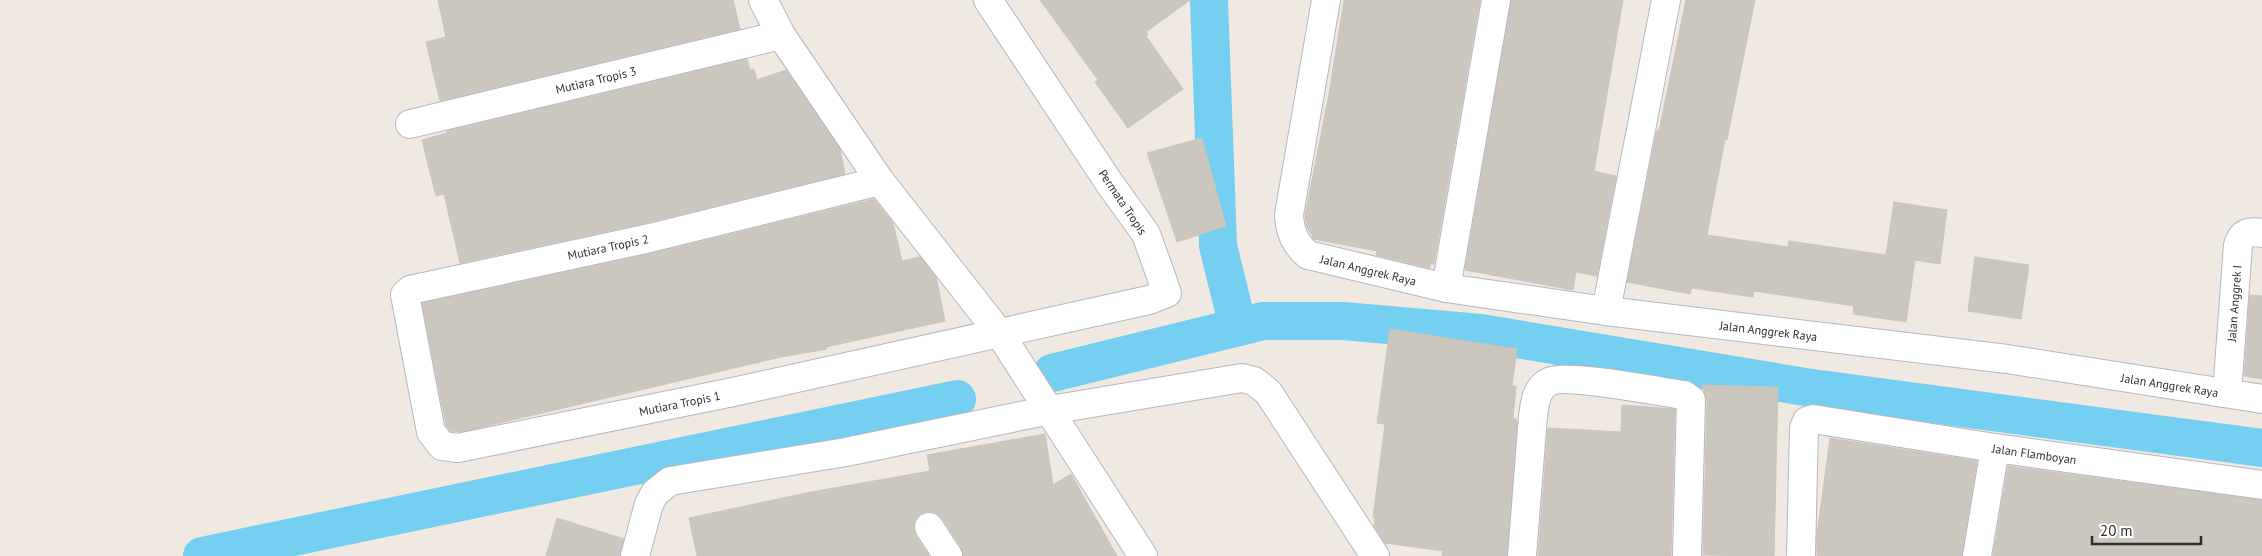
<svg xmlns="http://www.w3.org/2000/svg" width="2262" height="556" viewBox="0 0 2262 556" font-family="'PT Sans',sans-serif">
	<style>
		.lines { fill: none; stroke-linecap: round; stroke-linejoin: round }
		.canal { stroke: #75cff0; stroke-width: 38 }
		.building { fill: #cbc7bf; stroke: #cbc5ba }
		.minor-casing { stroke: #b4b7c1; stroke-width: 30 }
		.minor { stroke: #fff; stroke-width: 28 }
		.labels { text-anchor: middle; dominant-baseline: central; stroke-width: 4.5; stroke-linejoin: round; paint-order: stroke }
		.street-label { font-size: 12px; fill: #2e2e2e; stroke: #fff }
	</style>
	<rect width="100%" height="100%" fill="#efe9e1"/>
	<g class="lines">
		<g class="canal">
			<path d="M1209 0 1218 246 1238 327"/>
			<path d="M1052 373 1263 321H1343L1481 333 1805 387 2262 448"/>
			<path d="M202 556 957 399"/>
		</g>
	</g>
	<g class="building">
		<path d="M438 0H733L740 29 440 101 426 42 446 37Z"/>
		<path d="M1040 0H1190L1146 32 1148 34 1146 36 1183 89 1128 128 1095 82 1098 80Z"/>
		<path d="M1344 0H1480L1434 264H1430V268L1376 255 1377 251 1314 239 1307 227 1305 216 1329 94Z"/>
		<path d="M1511 0H1623L1594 171 1616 176 1597 276 1576 272 1573 290 1465 270Z"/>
		<path d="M1686 0H1755L1727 140 1725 139 1707 235 1788 247 1789 241 1886 255 1894 202 1947 210 1940 264 1915 260 1906 322 1853 314 1854 306 1754 291 1753 297 1692 288 1690 294 1627 282 1657 130 1659 131Z"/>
		<path d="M747 59 750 70 754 69 757 80 786 70 840 149 845 174 646 223 460 263 444 194 436 196 422 140 447 133V131Z"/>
		<path d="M1202 138 1226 226 1177 242 1147 153Z"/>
		<path d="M874 199 893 223 902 261 920 257 936 277 945 321 826 347 827 349 781 357 461 432 450 431 446 425 422 303 653 253Z"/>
		<path d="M1975 257 2029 265 2021 319 1968 311Z"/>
		<path d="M2250 295 2262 296V379L2244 376Z"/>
		<path d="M1390 329 1517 349 1512 386H1516L1513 419H1516L1517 426 1507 556H1442L1443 551 1385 543 1374 526 1375 517H1373L1385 424 1377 423Z"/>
		<path d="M1702 385 1778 387 1774 556 1703 555 1707 400Z"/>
		<path d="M1622 405 1675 409 1671 556H1538L1548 428 1621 432Z"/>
		<path d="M1045 434 1053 485 1071 474 1117 556H963L961 547 942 518 936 513 929 511 920 514 915 520 913 527 916 536 929 556H697L689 518 806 493 930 471 927 455Z"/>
		<path d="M1830 438 1977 461 1962 556H1817V535Z"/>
		<path d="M2008 466 2262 500V556H1993Z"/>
		<path d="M557 518 624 539 620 556H546Z"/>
	</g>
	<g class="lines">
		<defs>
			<g id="minor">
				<path d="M763 0 781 35 880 181 1000 334 1143 556"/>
				<path id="s1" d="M1326 0 1289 215C1290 232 1295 244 1308 255L1446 288 1606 311 2007 359 2262 399"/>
				<path id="s2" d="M410 124 781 35"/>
				<path id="s3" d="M880 181 650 238 410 290 405 295 431 432 442 446 458 448 733 392 1149 300 1167 293 1146 234 1110 184 988 0"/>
				<path d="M1446 288 1496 0"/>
				<path d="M1606 311 1666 0"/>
				<path id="s4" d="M2227 393 2238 245C2242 232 2249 231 2262 233"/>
				<path d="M929 527 948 556"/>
				<path d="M635 556 649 504 655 493 670 481 846 452 1050 410 1242 378 1254 381 1268 392 1375 556"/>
				<path d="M1522 556 1533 416C1535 403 1536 388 1549 382 1564 373 1661 392 1684 395L1691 400 1687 556"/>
				<path id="s5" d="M1801 556 1804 428 1807 421 1813 419 1995 448 2262 485"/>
				<path d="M1977 556 1995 448"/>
			</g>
		</defs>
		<use href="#minor" class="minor-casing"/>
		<use href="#minor" class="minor"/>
	</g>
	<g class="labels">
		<g class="street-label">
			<text stroke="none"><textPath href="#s2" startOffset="191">Mutiara Tropis 3</textPath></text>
			<text transform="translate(1123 202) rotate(56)">Permata Tropis</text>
			<text transform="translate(608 247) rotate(-12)">Mutiara Tropis 2</text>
			<text stroke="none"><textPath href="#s1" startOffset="326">Jalan Anggrek Raya</textPath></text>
			<text stroke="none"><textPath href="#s4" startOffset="90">Jalan Anggrek I</textPath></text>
			<text stroke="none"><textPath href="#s1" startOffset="731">Jalan Anggrek Raya</textPath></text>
			<text stroke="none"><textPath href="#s1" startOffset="1136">Jalan Anggrek Raya</textPath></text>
			<text stroke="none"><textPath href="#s3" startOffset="889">Mutiara Tropis 1</textPath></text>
			<text stroke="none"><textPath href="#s5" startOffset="366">Jalan Flamboyan</textPath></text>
		</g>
	</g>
	<path d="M2092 536v8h109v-8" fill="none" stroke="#2e2e2e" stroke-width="2.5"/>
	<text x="2100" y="536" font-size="15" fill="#2e2e2e" stroke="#ffffff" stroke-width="4" paint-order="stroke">20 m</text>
</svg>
